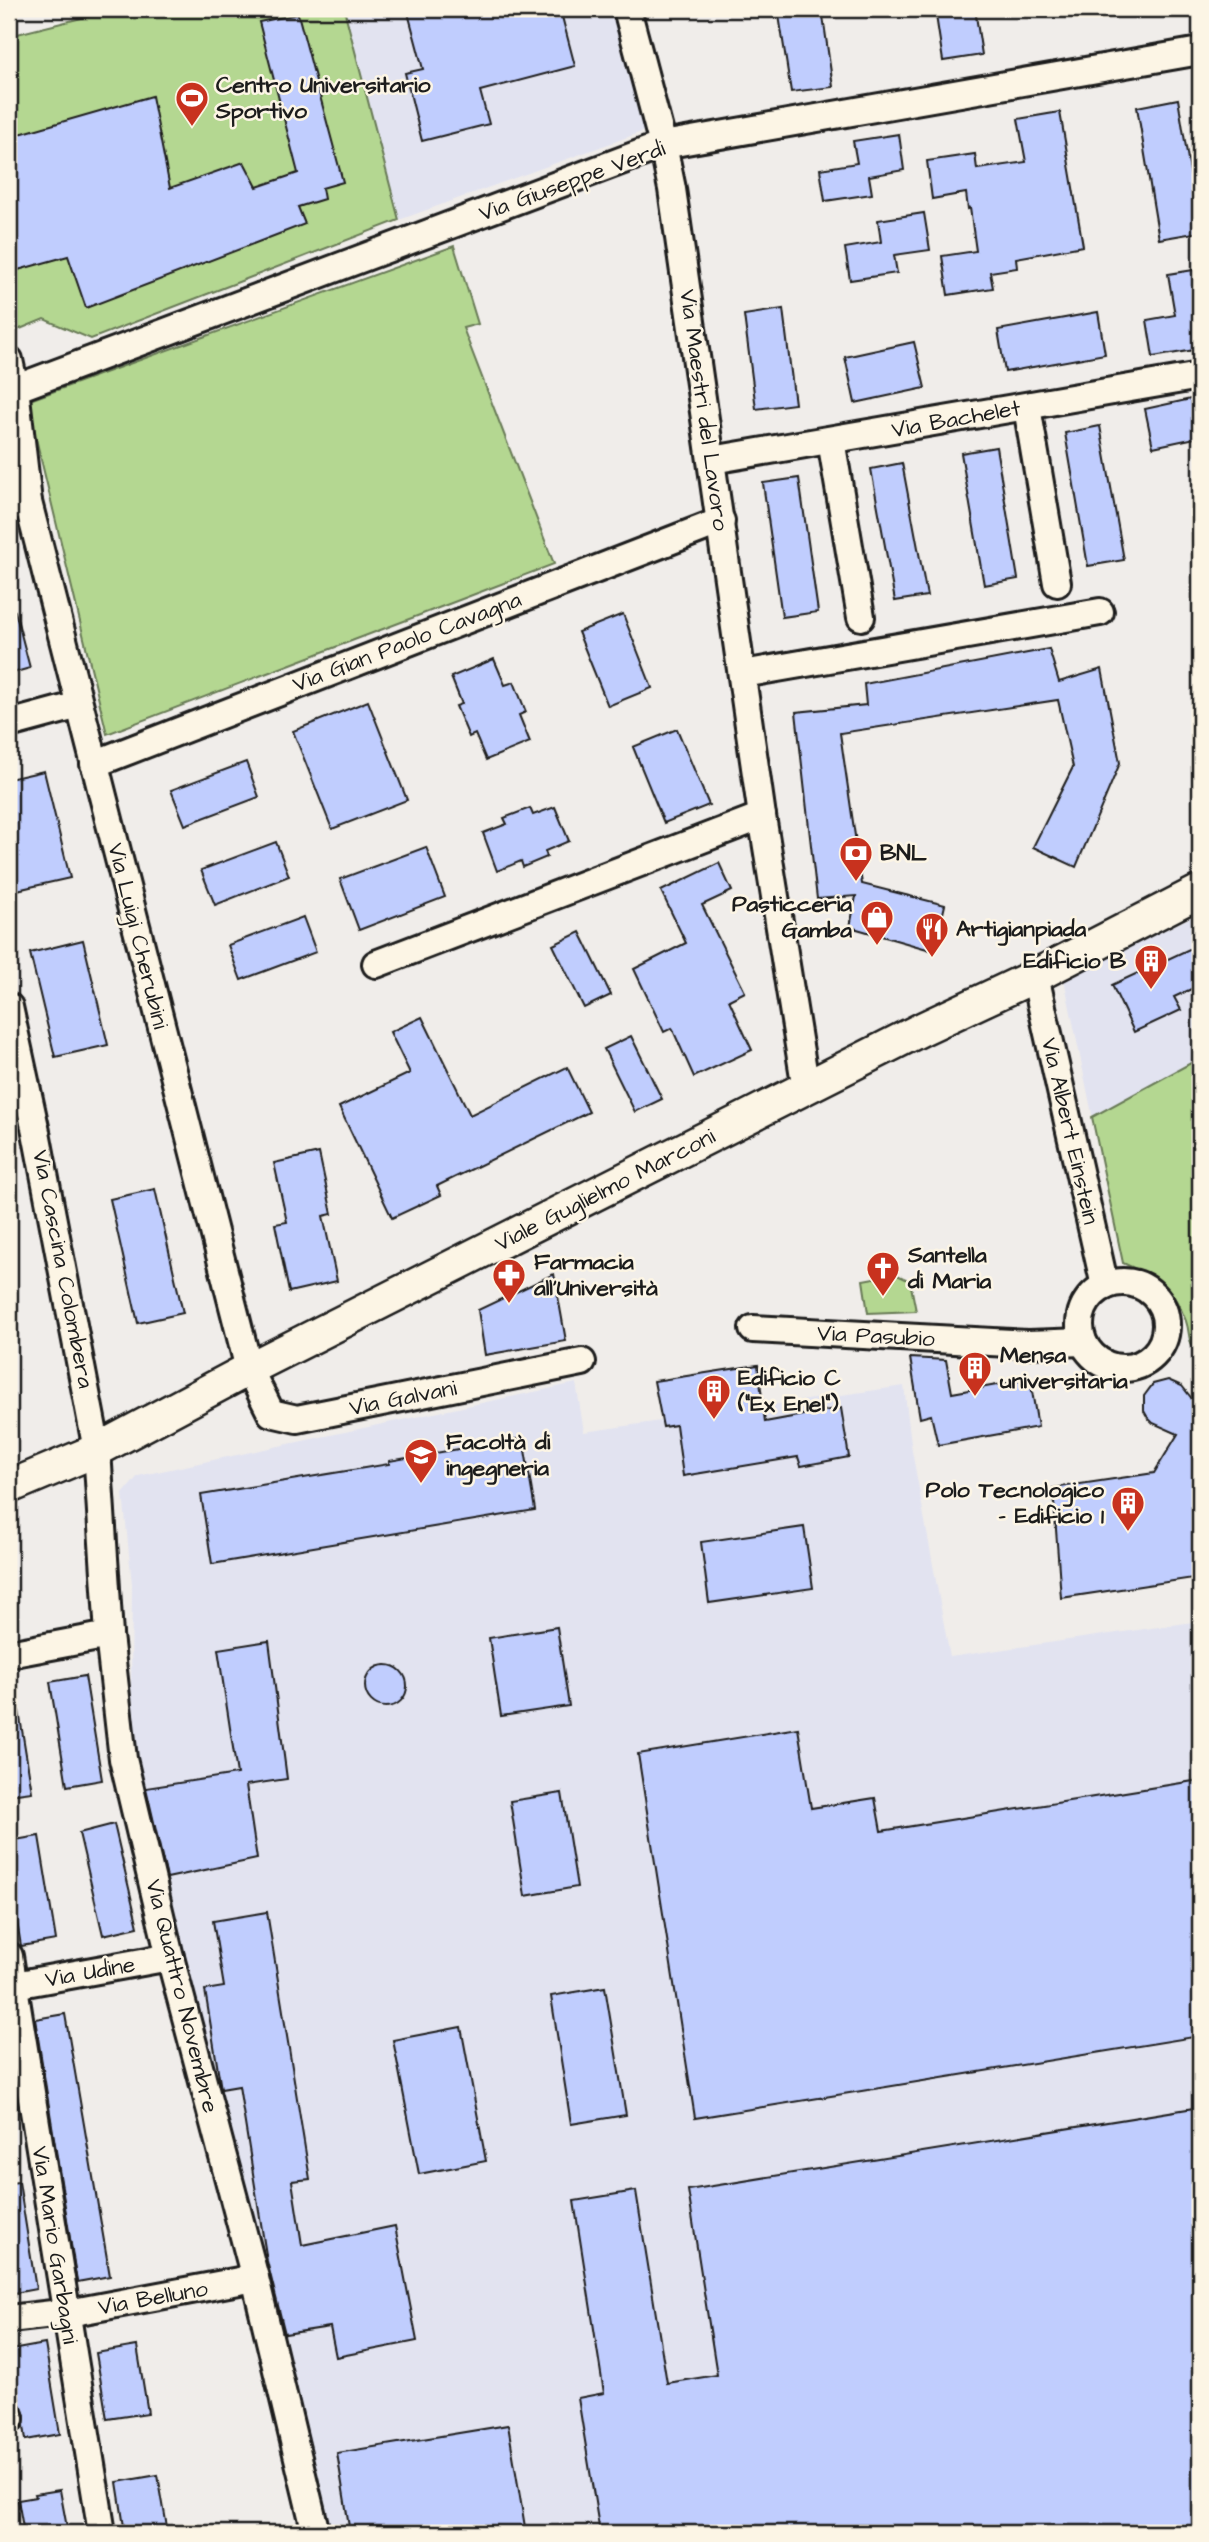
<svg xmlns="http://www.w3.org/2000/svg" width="1209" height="2542" viewBox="0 0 1209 2542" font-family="'Architects Daughter',sans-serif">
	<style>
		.built { fill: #e2e3f0 }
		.green { fill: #b4d791; stroke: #687a56; stroke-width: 2 }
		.building { fill: #c0cdfe; stroke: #1c1c1c; stroke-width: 2 }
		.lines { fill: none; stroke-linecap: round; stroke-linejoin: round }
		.minor-casing { stroke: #1c1c1c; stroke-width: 32 }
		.tertiary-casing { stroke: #1c1c1c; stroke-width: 37 }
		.minor { stroke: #fcf5e5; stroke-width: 26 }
		.tertiary { stroke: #fcf5e5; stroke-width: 32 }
		.labels { text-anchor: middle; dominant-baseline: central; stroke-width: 5; stroke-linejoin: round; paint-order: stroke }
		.poi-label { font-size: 23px; font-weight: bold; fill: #1c1c1c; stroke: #fcf5e5; text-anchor: start }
		.street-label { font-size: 23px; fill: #1c1c1c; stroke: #fcf5e5 }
	</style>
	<rect width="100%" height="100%" fill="#f0edea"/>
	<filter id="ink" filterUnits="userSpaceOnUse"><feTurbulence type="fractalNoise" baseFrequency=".0143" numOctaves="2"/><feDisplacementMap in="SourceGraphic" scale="14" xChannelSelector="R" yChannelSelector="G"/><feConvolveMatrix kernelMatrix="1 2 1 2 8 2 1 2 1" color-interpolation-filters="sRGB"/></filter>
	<g filter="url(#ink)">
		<g class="built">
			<path d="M344 9H616L647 130 399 220Z"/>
			<path d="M1200 913V1352H1197L1188 1340 1187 1324 1173 1293 1149 1275 1123 1263 1064 979Z"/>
			<path d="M576 1383 584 1432 904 1386 912 1451 950 1657 1200 1621V2533H324L141 1803 131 1687 132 1584 123 1494 138 1476Z"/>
		</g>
		<g class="green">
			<path d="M110 9H344L399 220 91 339 44 319 15 331 9 304V36L110 11Z"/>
			<path d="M454 246 478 324 463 328 554 564 107 734 27 401Z"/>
			<path d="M1200 1058V1352H1197C1186 1338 1191 1336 1186 1321 1174 1287 1155 1277 1123 1263L1092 1117Z"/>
			<path d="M895 1274 910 1281 916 1311 868 1313 863 1280Z"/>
		</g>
		<g class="building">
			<path d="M407 9H560L575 66 480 91 489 124 422 141 405 73 423 69Z"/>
			<path d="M778 9H822L833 87 791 92Z"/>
			<path d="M935 9H975L982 55 943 61Z"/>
			<path d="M298 14 343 182 322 188 324 199 298 207 305 224 86 308 68 256 18 270 9 231V137L152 96 170 188 244 162 257 187 298 173 259 22Z"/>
			<path d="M1178 99 1200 232 1159 239 1137 107Z"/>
			<path d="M1060 112 1083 246 1016 258 1017 268 990 272 993 288 948 295 942 256 976 251 970 208 968 209 966 193 932 199 927 161 975 154 977 169 1026 162 1018 119Z"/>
			<path d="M899 134 904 170 869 176 872 194 825 201 820 169 857 163 853 141Z"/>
			<path d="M924 213 930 250 894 255 897 273 850 280 845 248 881 242 878 220Z"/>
			<path d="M1200 269V349L1153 357 1147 320 1175 315 1168 274Z"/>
			<path d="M783 309 795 404 756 409 744 315Z"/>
			<path d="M1098 312 1105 354 1005 372 998 330Z"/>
			<path d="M914 342 925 388 855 403 845 357Z"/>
			<path d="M1200 397V437L1153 447 1145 409Z"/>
			<path d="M1100 426 1124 560 1088 566 1065 433Z"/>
			<path d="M996 447 1018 579 984 585 961 453Z"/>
			<path d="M902 463 927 596 895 601 871 469Z"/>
			<path d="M799 478 818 612 782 617 763 483Z"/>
			<path d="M15 611 30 668 9 674V612Z"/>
			<path d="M623 614 652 688 608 706 578 632Z"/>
			<path d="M1049 649 1059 682 1102 669 1120 763 1076 867 1033 847 1073 767 1058 700 840 733 862 884 945 905 934 951 850 927 856 896 817 899 796 712 866 705 864 684Z"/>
			<path d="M494 659 505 685 514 682 526 712 519 715 530 742 486 760 475 734 469 737 456 706 462 704 451 677Z"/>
			<path d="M368 701 407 800 332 829 293 731Z"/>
			<path d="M677 729 709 805 664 823 633 747Z"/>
			<path d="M246 762 259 797 185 825 171 790Z"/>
			<path d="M44 771 70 878 17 890 9 853V779Z"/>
			<path d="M555 807 569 841 545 851 547 857 523 867 521 861 497 871 483 833 507 824 504 818 530 808 533 815Z"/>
			<path d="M276 842 289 876 215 905 201 870Z"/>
			<path d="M426 847 445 897 359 930 340 879Z"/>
			<path d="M719 863 732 891 702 905 745 992 729 1000 752 1050 694 1077 672 1028 664 1032 634 969 686 943 661 891Z"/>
			<path d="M303 917 316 952 241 980 228 945Z"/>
			<path d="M580 932 611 995 584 1008 553 945Z"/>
			<path d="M83 940 108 1045 55 1057 30 953Z"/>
			<path d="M1200 944V985L1174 997 1181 1010 1134 1032 1112 985Z"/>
			<path d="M422 1017 470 1115 567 1067 589 1112 437 1186 441 1195 392 1218 339 1107 410 1073 390 1032Z"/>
			<path d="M631 1036 662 1099 635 1112 604 1049Z"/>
			<path d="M319 1153 332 1214 323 1216 337 1281 289 1292 275 1224 287 1222 274 1163Z"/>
			<path d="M155 1189 183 1313 138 1323 110 1199Z"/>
			<path d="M554 1274 566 1341 485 1355 478 1310Z"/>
			<path d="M910 1358 946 1360 952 1393 1030 1379 1038 1427 938 1445 931 1415 920 1418Z"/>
			<path d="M758 1365 765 1422 841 1408 849 1457 801 1466 798 1457 683 1476 676 1425 663 1427 654 1381Z"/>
			<path d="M1168 1380 1182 1386 1200 1409V1577L1061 1598 1053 1488 1154 1473 1178 1434 1153 1423 1148 1418 1144 1411V1396L1153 1384Z"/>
			<path d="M523 1438 535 1510 212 1564 201 1495 389 1464V1461Z"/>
			<path d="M804 1527 813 1588 709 1603 701 1542Z"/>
			<path d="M557 1627 569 1706 501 1716 489 1638Z"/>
			<path d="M269 1641 287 1779 246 1785 257 1859 167 1878 146 1788 237 1774 218 1649Z"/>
			<circle cx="386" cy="1686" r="21"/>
			<path d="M85 1676 102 1780 67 1786 50 1682Z"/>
			<path d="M19 1711 32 1792 9 1795V1712Z"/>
			<path d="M798 1728 811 1808 875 1798 881 1831 1200 1780V2036L695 2118 638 1754Z"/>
			<path d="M562 1793 577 1887 525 1896 510 1801Z"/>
			<path d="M114 1824 138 1927 103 1935 79 1833Z"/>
			<path d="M39 1836 56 1940 21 1946 9 1872V1841Z"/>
			<path d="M267 1912 310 2179 292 2181 302 2245 395 2226 417 2341 336 2357 330 2327 285 2334 267 2261 239 2086 221 2089 205 1990 224 1987 213 1921Z"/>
			<path d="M605 1987 626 2115 571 2124 551 1996Z"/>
			<path d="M65 2014 110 2276 77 2282 35 2019Z"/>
			<path d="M461 2027 486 2161 419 2174 393 2040Z"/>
			<path d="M1200 2107V2533H600L578 2398 604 2393 574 2201 636 2191 667 2383 717 2375 688 2190Z"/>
			<path d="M19 2182 36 2289 9 2294V2183Z"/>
			<path d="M45 2344 60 2434 26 2440 24 2426 25 2415 20 2404 11 2350Z"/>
			<path d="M137 2346 148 2413 107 2419 96 2353Z"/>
			<path d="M508 2425 526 2533H350L337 2453Z"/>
			<path d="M158 2475 168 2533H125L117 2482Z"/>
			<path d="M60 2490 68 2533H24L18 2500 36 2497 35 2494Z"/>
		</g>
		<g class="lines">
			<defs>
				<g id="minor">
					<path d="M627 9 663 145 672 189 762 816 806 1089"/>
					<path d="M9 360 15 388 28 502 9 507"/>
					<path d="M9 391 663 145 1200 51"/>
					<path d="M1027 407 1057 583"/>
					<path d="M831 440 861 617"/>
					<path d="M712 460 1200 376"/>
					<path d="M28 502 249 1369 271 1413 297 1419 582 1362"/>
					<path d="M743 674 1100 612"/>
					<path d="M9 724 79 705"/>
					<path d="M94 764 721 521"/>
					<path d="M376 964 762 816"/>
					<path d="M1035 976 1105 1286"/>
					<path d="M9 1007 36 1132 97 1450 109 1635 123 1759 170 1957 255 2278 316 2533"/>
					<circle cx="1123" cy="1325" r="43"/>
					<path d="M753 1329 1028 1344 1083 1342"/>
					<path d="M9 1654 109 1635"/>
					<path d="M9 1956 102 2533"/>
					<path d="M9 1986 170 1957"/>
					<path d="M9 2319 79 2311 255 2278"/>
					<path d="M9 2415 10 2419"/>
				</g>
				<path id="tertiary" d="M9 1487 97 1450 249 1369 924 1028 1035 976 1200 891"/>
			</defs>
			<use href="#minor" class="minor-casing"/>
			<use href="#tertiary" class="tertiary-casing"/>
			<use href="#minor" class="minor"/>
			<use href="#tertiary" class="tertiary"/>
		</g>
	</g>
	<defs>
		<symbol id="stadium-pin" viewBox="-11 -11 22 30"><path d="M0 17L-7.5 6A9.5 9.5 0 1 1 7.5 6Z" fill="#c8321e" stroke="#fcf5e5"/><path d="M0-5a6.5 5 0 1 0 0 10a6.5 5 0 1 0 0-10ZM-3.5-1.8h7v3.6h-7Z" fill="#fff"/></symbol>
		<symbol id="bank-pin" viewBox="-11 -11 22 30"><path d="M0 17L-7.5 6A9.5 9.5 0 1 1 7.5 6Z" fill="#c8321e" stroke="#fcf5e5"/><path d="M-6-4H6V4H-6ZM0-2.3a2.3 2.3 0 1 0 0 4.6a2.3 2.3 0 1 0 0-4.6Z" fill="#fff"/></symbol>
		<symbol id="shop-pin" viewBox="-11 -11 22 30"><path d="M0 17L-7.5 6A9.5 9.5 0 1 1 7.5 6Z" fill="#c8321e" stroke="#fcf5e5"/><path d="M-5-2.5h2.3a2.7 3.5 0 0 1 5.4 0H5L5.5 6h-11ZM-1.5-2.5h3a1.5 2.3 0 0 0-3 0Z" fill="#fff"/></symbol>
		<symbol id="restaurant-pin" viewBox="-11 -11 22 30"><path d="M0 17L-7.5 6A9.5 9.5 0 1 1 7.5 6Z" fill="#c8321e" stroke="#fcf5e5"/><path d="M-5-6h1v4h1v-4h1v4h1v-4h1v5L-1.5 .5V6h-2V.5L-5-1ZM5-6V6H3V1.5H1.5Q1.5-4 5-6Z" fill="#fff"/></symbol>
		<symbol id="building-pin" viewBox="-11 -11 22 30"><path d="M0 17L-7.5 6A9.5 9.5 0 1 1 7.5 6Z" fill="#c8321e" stroke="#fcf5e5"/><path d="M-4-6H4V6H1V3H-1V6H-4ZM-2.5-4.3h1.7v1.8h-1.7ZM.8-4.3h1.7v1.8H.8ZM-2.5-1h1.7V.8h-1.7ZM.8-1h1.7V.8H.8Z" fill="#fff"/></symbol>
		<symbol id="church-pin" viewBox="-11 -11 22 30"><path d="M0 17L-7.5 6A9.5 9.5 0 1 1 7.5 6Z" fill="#c8321e" stroke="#fcf5e5"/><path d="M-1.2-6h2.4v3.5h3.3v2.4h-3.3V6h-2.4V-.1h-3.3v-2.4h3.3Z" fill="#fff"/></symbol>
		<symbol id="pharmacy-pin" viewBox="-11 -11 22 30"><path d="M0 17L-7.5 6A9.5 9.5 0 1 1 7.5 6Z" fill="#c8321e" stroke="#fcf5e5"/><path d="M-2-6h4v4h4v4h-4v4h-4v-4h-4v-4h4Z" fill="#fff"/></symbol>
		<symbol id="university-pin" viewBox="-11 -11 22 30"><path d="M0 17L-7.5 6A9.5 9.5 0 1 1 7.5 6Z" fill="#c8321e" stroke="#fcf5e5"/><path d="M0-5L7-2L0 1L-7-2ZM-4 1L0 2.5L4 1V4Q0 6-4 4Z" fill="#fff"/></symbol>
	</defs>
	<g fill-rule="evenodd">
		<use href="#stadium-pin" x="173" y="79" width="38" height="52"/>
		<use href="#bank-pin" x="837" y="834" width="38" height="52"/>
		<use href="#shop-pin" x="858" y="898" width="38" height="52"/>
		<use href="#restaurant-pin" x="913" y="910" width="38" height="52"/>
		<use href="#building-pin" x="1132" y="942" width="38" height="52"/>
		<use href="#church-pin" x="864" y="1249" width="38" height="52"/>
		<use href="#pharmacy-pin" x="490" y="1256" width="38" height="52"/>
		<use href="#building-pin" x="956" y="1349" width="38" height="52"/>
		<use href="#building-pin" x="695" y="1372" width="38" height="52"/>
		<use href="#university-pin" x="402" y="1436" width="38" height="52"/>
		<use href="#building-pin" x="1109" y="1484" width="38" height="52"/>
	</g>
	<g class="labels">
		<g class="poi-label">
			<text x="216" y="85">Centro Universitario<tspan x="216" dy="26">Sportivo</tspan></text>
			<text x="880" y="853">BNL</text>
			<text x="852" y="904" text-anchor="end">Pasticceria<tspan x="852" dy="26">Gamba</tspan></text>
			<text x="956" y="929">Artigianpiada</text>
			<text x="1126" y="961" text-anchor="end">Edificio B</text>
			<text x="908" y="1255">Santella<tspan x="908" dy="26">di Maria</tspan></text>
			<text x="534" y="1262">Farmacia<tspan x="534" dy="26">all'Università</tspan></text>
			<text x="1000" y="1355">Mensa<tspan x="1000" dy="26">universitaria</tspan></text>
			<text x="738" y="1378">Edificio C<tspan x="738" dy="26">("Ex Enel")</tspan></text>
			<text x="446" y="1442">Facoltà di<tspan x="446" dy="26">ingegneria</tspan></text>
			<text x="1104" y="1490" text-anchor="end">Polo Tecnologico<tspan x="1104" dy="26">- Edificio 1</tspan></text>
		</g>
		<g class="street-label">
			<text transform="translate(572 181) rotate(-20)">Via Giuseppe Verdi</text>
			<text transform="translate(704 410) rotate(82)">Via Maestri del Lavoro</text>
			<text transform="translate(956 419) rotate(-10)">Via Bachelet</text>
			<text transform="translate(407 642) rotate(-21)">Via Gian Paolo Cavagna</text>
			<text transform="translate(138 936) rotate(76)">Via Luigi Cherubini</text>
			<text transform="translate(1070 1131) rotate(77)">Via Albert Einstein</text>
			<text transform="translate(605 1190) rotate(-27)">Viale Guglielmo Marconi</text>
			<text transform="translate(63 1269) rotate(79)">Via Cascina Colombera</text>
			<text transform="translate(876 1336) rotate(3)">Via Pasubio</text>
			<text transform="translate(403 1398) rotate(-11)">Via Galvani</text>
			<text transform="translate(90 1972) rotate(-10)">Via Udine</text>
			<text transform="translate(182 1996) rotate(76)">Via Quattro Novembre</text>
			<text transform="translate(55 2245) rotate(81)">Via Mario Garbagni</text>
			<text transform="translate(153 2298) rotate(-10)">Via Belluno</text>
		</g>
	</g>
	<rect width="1209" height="2542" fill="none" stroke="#fcf5e5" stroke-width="35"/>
	<rect x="18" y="18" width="1174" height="2507" fill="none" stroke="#1c1c1c" stroke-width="2.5" filter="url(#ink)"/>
</svg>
